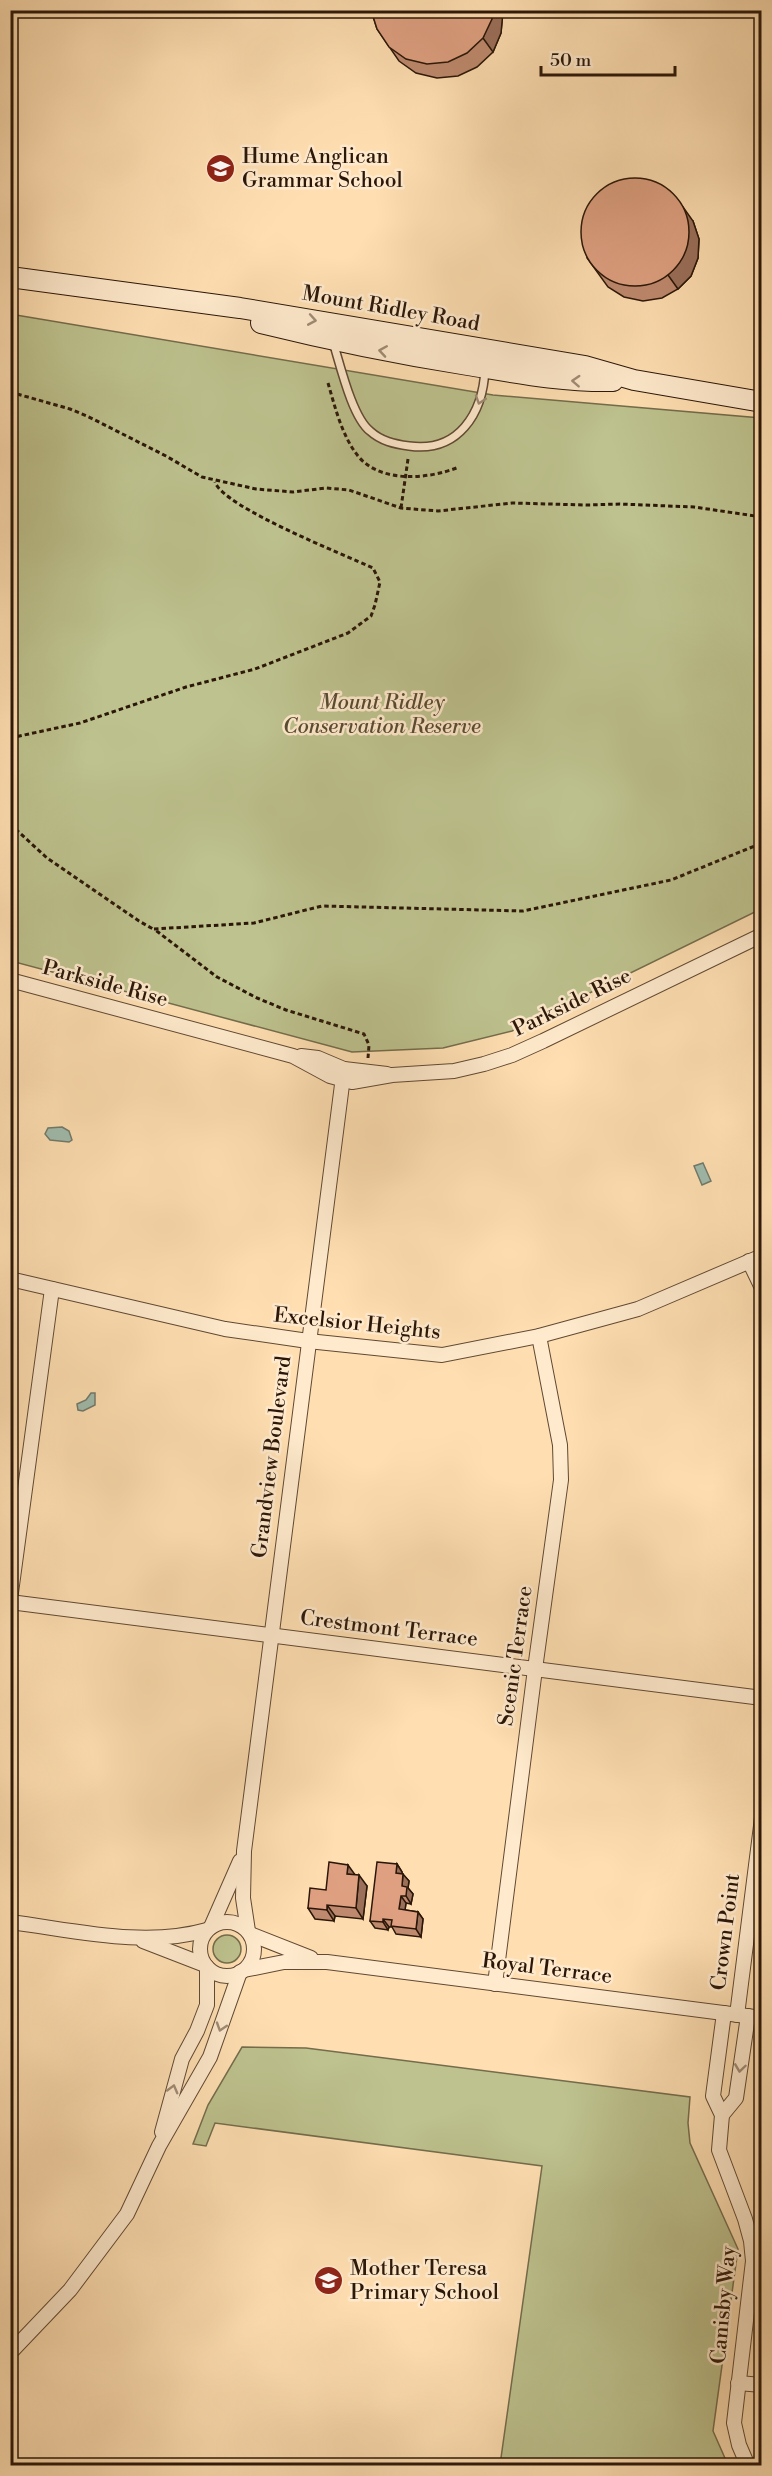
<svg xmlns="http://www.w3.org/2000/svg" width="772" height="2476" viewBox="0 0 772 2476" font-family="'Libre Bodoni',serif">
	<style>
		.green { fill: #bdc28e; stroke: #746c4c; stroke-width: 1.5 }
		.water { fill: #a0bcae; stroke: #717a6c; stroke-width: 1.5 }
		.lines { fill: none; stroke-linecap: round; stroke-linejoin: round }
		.lane-casing { stroke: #604933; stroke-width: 10 }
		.street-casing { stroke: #604933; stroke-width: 16 }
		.secondary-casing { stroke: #2b1709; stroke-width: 22 }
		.path { stroke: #2b1709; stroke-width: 3; stroke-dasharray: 4.5 3; stroke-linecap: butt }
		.lane { stroke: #ffeacd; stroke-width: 7 }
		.street { stroke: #ffeacd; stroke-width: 14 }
		.secondary { stroke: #ffeacd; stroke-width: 20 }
		.wall { fill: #bf8a6f; stroke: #2b1709; stroke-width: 1.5 }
		.shaded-wall { fill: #9b705a; stroke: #2b1709; stroke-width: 1.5 }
		.building { fill: #dea081; stroke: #2b1709; stroke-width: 1.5 }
		.oneway { stroke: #a08b75 }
		.labels { text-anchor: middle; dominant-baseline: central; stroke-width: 5; stroke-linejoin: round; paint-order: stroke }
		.poi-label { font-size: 21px; fill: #2b1709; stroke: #ffeacd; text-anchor: start }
		.street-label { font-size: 21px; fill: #2b1709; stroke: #ffeacd }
		.park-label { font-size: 21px; font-style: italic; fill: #574a31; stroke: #ffeacd }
	</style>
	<rect width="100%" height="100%" fill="#ffdfb2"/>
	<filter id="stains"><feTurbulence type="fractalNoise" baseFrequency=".00333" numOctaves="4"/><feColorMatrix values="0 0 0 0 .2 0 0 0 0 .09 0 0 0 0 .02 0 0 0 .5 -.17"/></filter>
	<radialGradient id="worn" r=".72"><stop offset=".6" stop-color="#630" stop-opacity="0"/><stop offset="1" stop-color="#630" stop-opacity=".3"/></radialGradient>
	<g class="green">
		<path d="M10 314 493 395 761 418V909L512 1031 443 1048 352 1052 11 961Z"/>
		<circle cx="227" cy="1949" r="14"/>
		<path d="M242 2047 306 2048 690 2097 688 2123 690 2143 738 2249 713 2431 728 2465H500L542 2166 215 2123 206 2146 193 2144 208 2105Z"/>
	</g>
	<g class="water">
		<path d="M62 1127 69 1131 72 1140 69 1142 50 1140 45 1134 48 1128Z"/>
		<path d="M703 1163 711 1181 702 1185 694 1166Z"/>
		<path d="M95 1393V1405L83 1411 78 1410 77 1404 86 1400 91 1393Z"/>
	</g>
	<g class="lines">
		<defs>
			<path id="lane" d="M333 342C340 364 352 417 370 431 381 441 394 444 409 446 458 453 483 414 485 369"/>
			<g id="street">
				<path d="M10 980 293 1056 330 1076 352 1082 392 1075 454 1071 484 1064 512 1055 543 1041 762 935"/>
				<path d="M301 1056 318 1058 344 1069 387 1074"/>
				<path d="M749 1261 762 1288"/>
				<path d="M10 1279 225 1329 308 1341 442 1355 539 1336 638 1309 762 1256"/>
				<path d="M10 1600 52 1289"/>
				<path d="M10 1602 762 1698"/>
				<path d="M10 1922C74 1930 144 1948 207 1930"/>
				<circle cx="227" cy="1949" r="27"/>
				<path d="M211 1927 240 1861"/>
				<path d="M248 1931 243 1898 244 1851 344 1069"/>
				<path d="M250 1934 311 1958"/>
				<path d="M143 1941 205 1965"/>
				<path d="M244 1970 284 1962H327L762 2018"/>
				<path d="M495 1984 535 1669 561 1480 560 1445 539 1336"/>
				<path d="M724 2013 713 2096 722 2115 719 2150 745 2219 751 2241 753 2261 734 2423 739 2445 748 2466"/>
				<path d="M737 2015 762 1818"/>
				<path d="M722 2115 736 2098 748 2016"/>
				<path d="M162 2132 182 2059 197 2031 207 2005V1967"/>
				<path d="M10 2353 70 2290 127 2214 159 2146 210 2057 240 1972"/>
				<path d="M738 2383 762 2385"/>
			</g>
			<g id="secondary">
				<path d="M10 277 240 308 585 366 634 380 762 402"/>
				<path d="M261 323C330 340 398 354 468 365 517 373 563 382 613 381"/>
			</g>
		</defs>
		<use href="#lane" class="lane-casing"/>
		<use href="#street" class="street-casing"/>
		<use href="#secondary" class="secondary-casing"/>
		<g class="path">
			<path d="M328 383C335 407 342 436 358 456 381 484 429 479 459 467"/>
			<path d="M10 392 70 409 87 416 166 456 202 477 256 489 293 492 326 488 349 490 401 508 438 511 512 503 586 505 620 504 694 507 762 517"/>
			<path d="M401 508 408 459"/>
			<path d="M10 738 80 723 186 687 255 669 348 633 371 616 375 605 380 582 373 568C345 555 223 507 215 482"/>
			<path d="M10 824 47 858 139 921 153 929"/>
			<path d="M368 1058 369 1045 364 1034 286 1010 257 998 217 977 154 929 254 923 322 906 523 911 671 880 762 843"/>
		</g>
		<use href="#lane" class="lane"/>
		<use href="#street" class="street"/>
		<use href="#secondary" class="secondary"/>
	</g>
	<g class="wall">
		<path d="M371 10H503L501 33 493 52 477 67 458 76 437 78 416 73 399 61 377 29Z"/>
		<path d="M693 221 699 239 698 258 691 276 678 289 662 298 643 301 624 297 608 287 587 258Z"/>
		<path d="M397 1864 402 1872V1874L409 1881 408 1888 413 1894 411 1904 406 1903 405 1910 418 1912 423 1919 421 1937 396 1934 392 1927H389L388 1930 375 1928 370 1921Z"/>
		<path d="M355 1875 367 1886 363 1919 335 1916 334 1921 315 1919 308 1908 326 1890Z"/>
	</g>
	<g class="shaded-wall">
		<path d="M492 10H503V12L501 33 493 52 483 38Z"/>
		<path d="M683 207 693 221 699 239 698 258 691 276 678 289 668 275Z"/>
		<path d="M397 1864 402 1872 401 1881 396 1873Z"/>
		<path d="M348 1865 356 1876 347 1874Z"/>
		<path d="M403 1874 409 1881 408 1888 413 1894 411 1904 406 1896 402 1886Z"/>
		<path d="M359 1875 367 1886 363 1919 356 1908Z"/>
		<path d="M401 1896 406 1903 404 1917 399 1909Z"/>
		<path d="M327 1905 335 1916 334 1921 327 1910Z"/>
		<path d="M418 1912 423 1919 421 1937 416 1929Z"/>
		<path d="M383 1919 389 1927 388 1930 383 1922Z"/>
	</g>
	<g class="building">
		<path d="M371 10H492V19L483 38 467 53 448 62 427 64 406 59 389 47 377 29Z"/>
		<circle cx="635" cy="232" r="54"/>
		<path d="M329 1862 348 1865 347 1874 359 1875 356 1908 327 1905V1910L308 1908 310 1888 326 1890Z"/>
		<path d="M377 1862 397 1864 396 1873 403 1874 402 1886 407 1887 406 1896H401L399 1909 418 1912 416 1929 391 1926 392 1920 383 1919V1922L370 1921Z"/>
	</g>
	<defs><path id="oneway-chevron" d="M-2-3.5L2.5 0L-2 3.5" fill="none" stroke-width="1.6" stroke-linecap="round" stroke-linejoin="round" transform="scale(1.5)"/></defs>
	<g class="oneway">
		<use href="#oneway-chevron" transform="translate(312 320) rotate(10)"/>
		<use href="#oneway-chevron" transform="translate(383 351) rotate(-171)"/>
		<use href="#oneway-chevron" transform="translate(576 381) rotate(-177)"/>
		<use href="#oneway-chevron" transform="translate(480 400) rotate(108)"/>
		<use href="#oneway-chevron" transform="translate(221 2027) rotate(108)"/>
		<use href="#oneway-chevron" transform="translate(740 2068) rotate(98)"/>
		<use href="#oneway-chevron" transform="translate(173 2089) rotate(-75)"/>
	</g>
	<defs>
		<symbol id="school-disc" viewBox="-11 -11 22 22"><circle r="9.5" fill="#8f2418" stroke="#ffeacd"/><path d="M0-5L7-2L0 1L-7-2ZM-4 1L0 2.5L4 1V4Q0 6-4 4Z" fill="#fff"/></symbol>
	</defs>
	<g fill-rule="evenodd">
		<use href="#school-disc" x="204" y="152" width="33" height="33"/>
		<use href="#school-disc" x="312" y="2264" width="33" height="33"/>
	</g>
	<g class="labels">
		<g class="poi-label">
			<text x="242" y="157">Hume Anglican<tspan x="242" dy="24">Grammar School</tspan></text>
			<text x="350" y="2269">Mother Teresa<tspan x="350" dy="24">Primary School</tspan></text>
		</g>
		<g class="street-label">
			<text transform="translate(391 309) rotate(10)">Mount Ridley Road</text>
			<text transform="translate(105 984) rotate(15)">Parkside Rise</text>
			<text transform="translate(572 1003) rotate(-26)">Parkside Rise</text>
			<text transform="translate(357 1324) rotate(6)">Excelsior Heights</text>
			<text transform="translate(272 1457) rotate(-83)">Grandview Boulevard</text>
			<text transform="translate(389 1629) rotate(7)">Crestmont Terrace</text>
			<text transform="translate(516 1656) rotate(-82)">Scenic Terrace</text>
			<text transform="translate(726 1932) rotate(-83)">Crown Point</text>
			<text transform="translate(547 1969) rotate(7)">Royal Terrace</text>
			<text transform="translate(724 2305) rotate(-85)">Canisby Way</text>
		</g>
		<g class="park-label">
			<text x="382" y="703">Mount Ridley<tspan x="382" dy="24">Conservation Reserve</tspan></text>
		</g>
	</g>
	<rect width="772" height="2476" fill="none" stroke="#ffdfb2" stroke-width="36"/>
	<rect x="12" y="12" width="748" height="2452" fill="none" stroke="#2b1709" stroke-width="3"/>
	<rect x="18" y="18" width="736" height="2440" fill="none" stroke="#2b1709" stroke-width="1.5"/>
	<path d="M541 66v9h134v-9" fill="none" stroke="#2b1709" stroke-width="3"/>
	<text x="550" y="66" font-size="18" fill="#2b1709" stroke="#ffeacd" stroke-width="4.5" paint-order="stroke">50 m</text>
	<rect width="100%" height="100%" filter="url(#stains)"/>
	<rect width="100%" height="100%" fill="url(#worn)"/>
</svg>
